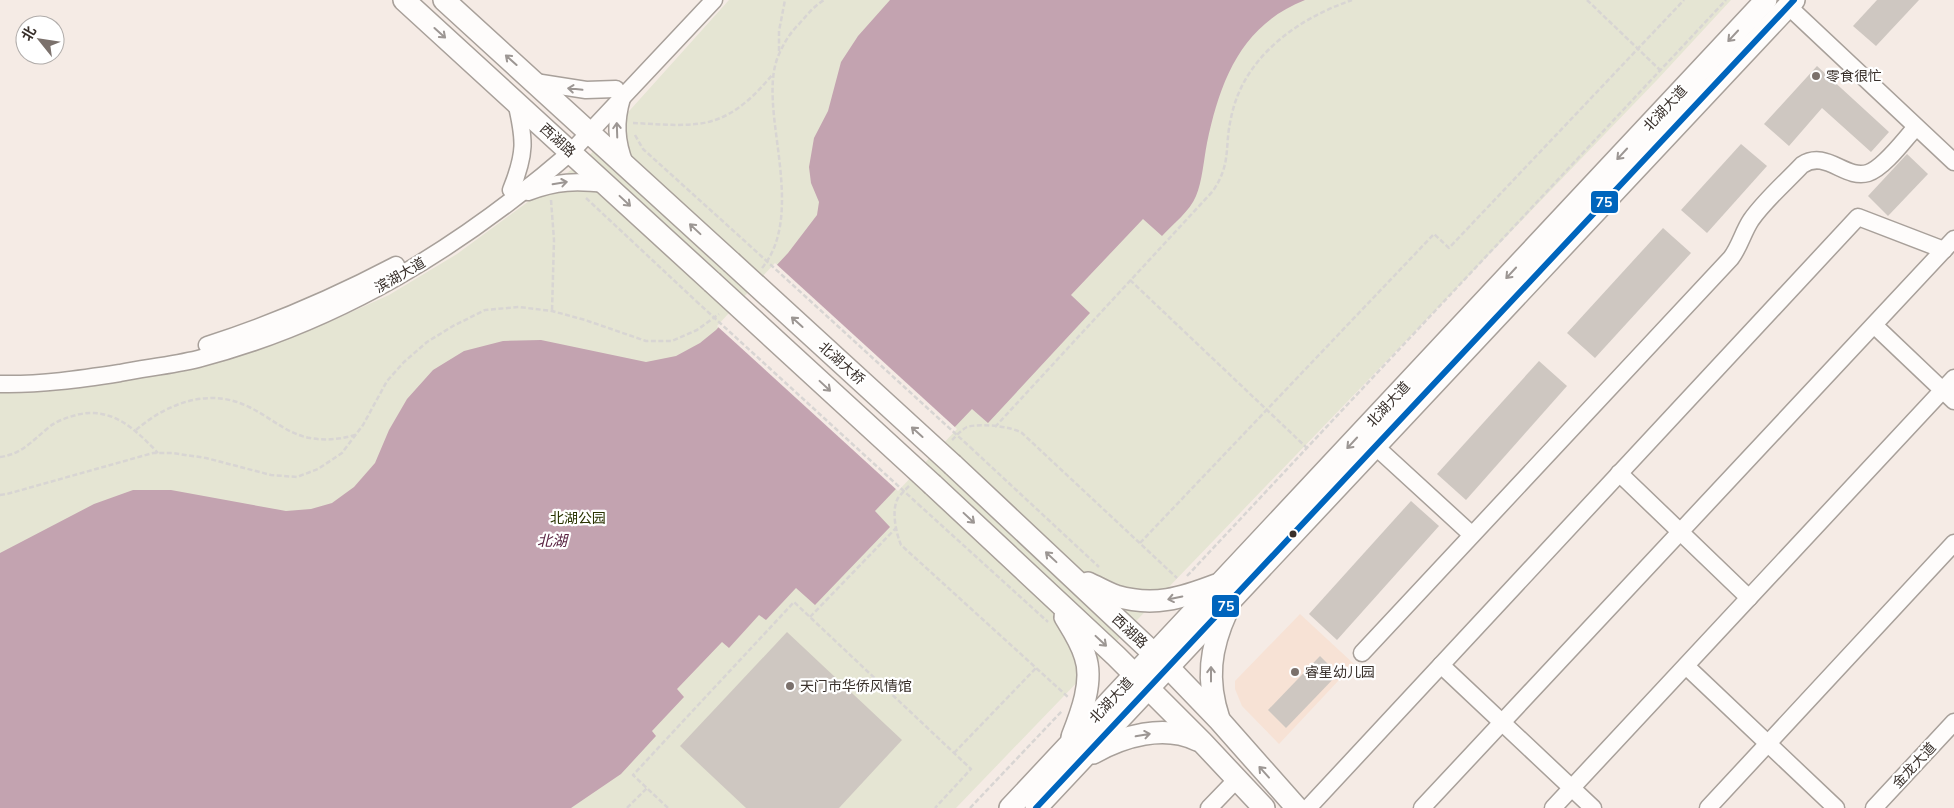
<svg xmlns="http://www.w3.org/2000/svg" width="1954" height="808" viewBox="0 0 1954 808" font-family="Mulish,'Noto Sans SC',sans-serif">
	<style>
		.built { fill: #f7e2d5 }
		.green { fill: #e5e5d3 }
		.water { fill: #c3a3b0 }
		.pier { fill: #f5ebe5 }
		.building { fill: #cec7c1 }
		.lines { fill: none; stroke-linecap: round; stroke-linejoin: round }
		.minor-casing { stroke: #a8a09a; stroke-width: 19 }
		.major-casing { stroke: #a8a09a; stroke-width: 24 }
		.path { stroke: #d8d5d3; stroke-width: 2.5; stroke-dasharray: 5 2.5; stroke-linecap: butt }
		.minor { stroke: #fefcfb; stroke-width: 16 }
		.major { stroke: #fefcfb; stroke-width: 21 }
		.major-bridge-casing { stroke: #a8a09a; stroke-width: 24; stroke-linecap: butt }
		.path-bridge { stroke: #d8d5d3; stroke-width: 2.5; stroke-dasharray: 5 2.5; stroke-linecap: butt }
		.major-bridge { stroke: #fefcfb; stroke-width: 21 }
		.bus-1-casing { stroke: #fff; stroke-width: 10 }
		.bus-1 { stroke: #0065bd; stroke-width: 6 }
		.oneway { stroke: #9c9693 }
		.poi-dot { fill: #7b716c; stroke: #fff; stroke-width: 2 }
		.bus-dot { fill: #39302b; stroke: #fff; stroke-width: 2 }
		.labels { text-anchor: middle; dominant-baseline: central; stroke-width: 4.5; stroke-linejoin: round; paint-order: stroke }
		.poi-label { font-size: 14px; fill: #39302b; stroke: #fff; text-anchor: start }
		.street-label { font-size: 14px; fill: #39302b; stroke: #fff }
		.park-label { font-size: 14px; fill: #293301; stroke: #fff }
		.water-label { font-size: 15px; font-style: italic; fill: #592241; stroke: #fff }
		.line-badge { stroke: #fff; stroke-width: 2 }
		.badge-label { font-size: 14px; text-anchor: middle; font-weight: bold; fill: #fff }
	</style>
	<rect width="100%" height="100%" fill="#f5ebe5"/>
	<path class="built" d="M1300 614 1354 664 1279 744 1242 706 1235 689V681Z"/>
	<path class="green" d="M729 0H1731L1657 80 956 808H0V393L58 389 181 370 252 351 327 323 389 295 457 254 586 159Z"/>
	<path class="water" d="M890 0H1305C1241 25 1220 81 1207 143 1204 158 1202 183 1196 196 1190 211 1173 224 1162 236L1143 219 1071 295 1090 313 988 423 972 409 875 511 890 527 815 605 796 588 766 620 759 615 729 648 722 642 677 689 684 697 652 731 656 736 621 774 571 808H0V553L94 504 133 490H171L286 511 311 509 332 503 354 487 375 463 389 430 407 399 433 370 464 351 503 341 541 340 646 362 676 356 700 343 716 330 788 253 817 215 819 202 811 183 809 167 814 138 828 111 841 62 858 36Z"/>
	<path class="pier" d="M775 263 957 429 898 491 717 326Z"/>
	<g class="building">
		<path d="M1877 0H1919L1876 46 1853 26Z"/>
		<path d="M1817 66 1889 132 1871 152 1822 108 1789 146 1764 124Z"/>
		<path d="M1741 144 1767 166 1707 233 1681 210Z"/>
		<path d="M1907 154 1928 174 1888 216 1868 196Z"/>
		<path d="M1663 228 1691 253 1595 358 1567 333Z"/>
		<path d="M1539 361 1567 386 1466 500 1437 474Z"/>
		<path d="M1411 501 1439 526 1337 640 1309 614Z"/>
		<path d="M787 632 902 740 839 808H746L680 746Z"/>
		<path d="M1320 656 1338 674 1286 728 1268 710Z"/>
	</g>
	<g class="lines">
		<defs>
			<g id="minor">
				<path d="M1788 6 1954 162"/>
				<path d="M535 82 586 90 616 89"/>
				<path d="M622 98C615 122 616 141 625 164"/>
				<path d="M511 190C526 153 525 140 516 102"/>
				<path d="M528 192C557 181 576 181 606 184"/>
				<path d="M1874 325 1954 401"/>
				<path d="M207 345C273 324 335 297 396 265"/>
				<path d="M0 384C40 385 81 379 120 373 146 368 173 365 198 359 340 322 461 247 571 152L714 0"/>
				<path d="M1375 446 1471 534"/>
				<path d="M1619 473 1749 598"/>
				<path d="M1362 653 1731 258C1740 246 1743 232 1751 220 1765 200 1785 183 1802 165 1826 149 1845 180 1868 173 1884 168 1905 139 1916 127"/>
				<path d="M1441 665 1593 808"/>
				<path d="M1686 666 1836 808"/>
				<path d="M1209 808 1237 779"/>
				<path d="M1308 808 1858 217 1944 250"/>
				<path d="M1422 808 1954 239"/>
				<path d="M1553 808 1954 378"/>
				<path d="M1708 808 1954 543"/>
				<path d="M1874 808 1954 722"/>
			</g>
			<g id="major">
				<path d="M404 0 712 282"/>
				<path d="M444 0 731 262"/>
				<path d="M953 465 1168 667 1220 721 1297 808"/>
				<path d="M933 485 1116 656 1202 742 1264 808"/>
				<path d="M1088 583C1097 587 1107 593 1116 596 1154 607 1182 598 1216 585"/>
				<path d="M1065 617C1073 630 1081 642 1085 656 1094 681 1081 714 1072 737"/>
				<path d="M1219 719C1206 680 1210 648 1227 611"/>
				<path d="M1093 753C1123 736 1164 724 1197 740"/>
				<path d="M1010 808 1766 0"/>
				<path d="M1036 808 1794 0"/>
			</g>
		</defs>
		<use href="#minor" class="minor-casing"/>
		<use href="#major" class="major-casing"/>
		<g class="path">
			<path d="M1587 0 1660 70"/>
			<path d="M779 51V31L785 0"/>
			<path d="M633 123C657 124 693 128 715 120 739 112 757 93 773 74"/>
			<path d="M635 135 643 149 748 244"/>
			<path d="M586 198 696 301"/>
			<path d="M551 200 554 240 552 311"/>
			<path d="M762 268C797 226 776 154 773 104 772 87 772 68 780 52 785 41 791 32 799 24 807 15 814 6 824 0"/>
			<path d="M1130 280 1307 448"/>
			<path d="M995 427 1213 191C1232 162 1224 148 1231 118 1243 57 1297 19 1352 0"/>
			<path d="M136 430C167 403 210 387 249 407 270 417 287 434 310 438 326 441 340 439 356 435"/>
			<path d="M952 440C956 436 961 430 967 427 980 423 1011 426 1022 433L1177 578"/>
			<path d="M970 447 1099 567"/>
			<path d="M0 457C22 454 32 441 48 428 56 421 66 418 76 415 112 406 135 429 158 453"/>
			<path d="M909 486C905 490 901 494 898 498 891 510 896 533 901 545L1068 697"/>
			<path d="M0 495 7 494 153 453H172L206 458 271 475 297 477 318 469 342 453 363 425 387 381 404 362 427 342 453 326 485 310 519 307 552 311 585 320 646 341H672L697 330 719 314"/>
			<path d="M918 504 1048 622"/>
			<path d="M1140 543 1434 234 1449 248 1684 0"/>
			<path d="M1187 576 1726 0"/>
			<path d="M810 617 896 528"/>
			<path d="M954 753 1036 668"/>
			<path d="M627 808 647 788"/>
			<path d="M668 808 633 775 794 602 971 769 935 808"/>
			<path d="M970 808 1062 711"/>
		</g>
		<use href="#minor" class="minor"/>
		<use href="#major" class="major"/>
		<defs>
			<g id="major-bridge">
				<path d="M731 262 953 465"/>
				<path d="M712 282 933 485"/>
			</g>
		</defs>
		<use href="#major-bridge" class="major-bridge-casing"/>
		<g class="path-bridge">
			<path d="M748 244 970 447"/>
			<path d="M696 301 918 504"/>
		</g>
		<use href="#major-bridge" class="major-bridge"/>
		<defs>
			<path id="bus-1" d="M1036 808 1794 0"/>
		</defs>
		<use href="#bus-1" class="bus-1-casing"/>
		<use href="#bus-1" class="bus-1"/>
	</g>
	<defs><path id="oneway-shaft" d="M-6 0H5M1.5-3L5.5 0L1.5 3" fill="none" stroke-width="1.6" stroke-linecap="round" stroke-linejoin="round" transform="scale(1.25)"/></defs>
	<g class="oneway">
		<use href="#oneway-shaft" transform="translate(440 33) rotate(42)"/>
		<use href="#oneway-shaft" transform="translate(1733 36) rotate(133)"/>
		<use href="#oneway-shaft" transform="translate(511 60) rotate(-138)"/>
		<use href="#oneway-shaft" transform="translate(575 89) rotate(-174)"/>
		<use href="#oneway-shaft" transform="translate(617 130) rotate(-92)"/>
		<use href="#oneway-shaft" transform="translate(1622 154) rotate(133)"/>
		<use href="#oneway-shaft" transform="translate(560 183) rotate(-9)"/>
		<use href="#oneway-shaft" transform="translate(625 201) rotate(43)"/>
		<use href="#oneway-shaft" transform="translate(695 229) rotate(-137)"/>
		<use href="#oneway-shaft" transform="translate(1511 273) rotate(133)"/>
		<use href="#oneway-shaft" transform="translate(797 322) rotate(-138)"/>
		<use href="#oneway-shaft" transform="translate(825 386) rotate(43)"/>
		<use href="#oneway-shaft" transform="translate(917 432) rotate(-138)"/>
		<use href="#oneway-shaft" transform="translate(1352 443) rotate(133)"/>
		<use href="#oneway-shaft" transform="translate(969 518) rotate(43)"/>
		<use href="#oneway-shaft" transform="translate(1051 557) rotate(-137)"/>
		<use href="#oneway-shaft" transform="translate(1175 598) rotate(168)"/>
		<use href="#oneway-shaft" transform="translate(1101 641) rotate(43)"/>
		<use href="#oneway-shaft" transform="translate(1211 674) rotate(-90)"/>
		<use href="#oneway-shaft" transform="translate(1143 735) rotate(-10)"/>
		<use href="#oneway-shaft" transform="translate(1264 772) rotate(-132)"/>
	</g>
	<g class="poi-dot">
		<circle cx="1816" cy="76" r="5"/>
		<circle cx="1295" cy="672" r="5"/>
		<circle cx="790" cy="686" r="5"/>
	</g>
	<circle class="bus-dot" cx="1293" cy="534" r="4.5"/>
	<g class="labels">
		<g class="poi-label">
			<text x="1826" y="76">零食很忙</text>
			<text x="1305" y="672">睿星幼儿园</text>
			<text x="800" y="686">天门市华侨风情馆</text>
		</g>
		<g class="street-label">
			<text transform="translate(1665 108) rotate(-47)">北湖大道</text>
			<text transform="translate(558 140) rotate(42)">西湖路</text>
			<text transform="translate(400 275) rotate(-30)">滨湖大道</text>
			<text transform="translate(842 363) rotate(42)">北湖大桥</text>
			<text transform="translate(1388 404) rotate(-47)">北湖大道</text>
			<text transform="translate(1130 631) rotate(43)">西湖路</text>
			<text transform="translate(1111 700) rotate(-47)">北湖大道</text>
			<text transform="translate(1914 765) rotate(-47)">金龙大道</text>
		</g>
		<g class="park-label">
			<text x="578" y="518">北湖公园</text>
		</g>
		<g class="water-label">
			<text x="552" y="540">北湖</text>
		</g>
	</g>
	<g class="line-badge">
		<rect x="1590" y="190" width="29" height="24" rx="5" fill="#0065bd"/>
		<rect x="1211" y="594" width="29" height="24" rx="5" fill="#0065bd"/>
	</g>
	<g class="badge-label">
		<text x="1604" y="207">75</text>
		<text x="1226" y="611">75</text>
	</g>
	<g transform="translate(40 40) rotate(300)"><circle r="24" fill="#ffffff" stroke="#b0acaa"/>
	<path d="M0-4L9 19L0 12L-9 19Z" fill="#7b716c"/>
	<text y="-8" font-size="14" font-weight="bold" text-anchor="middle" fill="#39302b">北</text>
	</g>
</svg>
